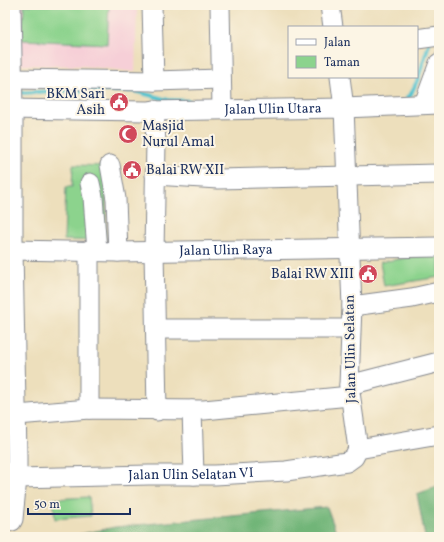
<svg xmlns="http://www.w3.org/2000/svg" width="444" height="542" viewBox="0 0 444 542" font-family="Vollkorn,serif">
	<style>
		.built { fill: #f6cfd7 }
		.green { fill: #8cd38d; stroke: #548176 }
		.forest { fill: #71b578; stroke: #46726b }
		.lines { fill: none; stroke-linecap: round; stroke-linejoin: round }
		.stream { stroke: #57c4d0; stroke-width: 4 }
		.minor-casing { stroke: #84878d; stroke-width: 21 }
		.minor { stroke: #fff; stroke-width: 19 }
		.labels { text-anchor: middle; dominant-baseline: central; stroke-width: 4; stroke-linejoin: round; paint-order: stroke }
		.poi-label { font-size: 14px; fill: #1b2f5e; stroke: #fcf5e5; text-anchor: end }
		.street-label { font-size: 14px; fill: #1b2f5e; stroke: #fcf5e5 }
	</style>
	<rect width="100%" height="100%" fill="#fcf5e5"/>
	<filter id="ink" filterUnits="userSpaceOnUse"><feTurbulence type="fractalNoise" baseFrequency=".025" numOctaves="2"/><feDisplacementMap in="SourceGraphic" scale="8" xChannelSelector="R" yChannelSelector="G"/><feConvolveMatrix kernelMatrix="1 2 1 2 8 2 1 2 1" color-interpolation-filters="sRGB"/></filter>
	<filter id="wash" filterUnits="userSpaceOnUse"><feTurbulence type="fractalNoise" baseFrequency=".012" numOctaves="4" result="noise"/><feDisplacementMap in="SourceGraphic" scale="16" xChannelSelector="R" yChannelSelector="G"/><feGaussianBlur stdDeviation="0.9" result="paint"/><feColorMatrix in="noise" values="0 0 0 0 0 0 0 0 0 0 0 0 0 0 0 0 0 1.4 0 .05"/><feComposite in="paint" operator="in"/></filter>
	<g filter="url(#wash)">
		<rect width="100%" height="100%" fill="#eddfbc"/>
		<path class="built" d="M20 5H137L135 72 83 66 21 65Z"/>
		<g class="green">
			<path d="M24 5H109L107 44 22 40Z"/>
			<path d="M73 165 107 166 105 241 64 240 66 187H72Z"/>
			<path d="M439 253V277L384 286 380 262Z"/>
			<path d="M89 497 91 516 55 519 53 499Z"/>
		</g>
		<g class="forest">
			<path d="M439 486V537H425L417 494Z"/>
			<path d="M327 507 338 537H67L115 527Z"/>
		</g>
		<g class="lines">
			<g class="stream">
				<path d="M436 31 439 17"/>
				<path d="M17 93 55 91H134L168 100 189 101"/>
				<path d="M407 97 410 96 418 79 429 44"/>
			</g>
		</g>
	</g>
	<g filter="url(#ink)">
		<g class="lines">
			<defs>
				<g id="minor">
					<path d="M152 5 154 81"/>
					<path d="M220 5 222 109"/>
					<path d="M330 5 333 27"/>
					<path d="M417 39 439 36"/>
					<path d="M340 77 344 108 439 104"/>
					<path d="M12 79 154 81 221 79"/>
					<path d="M424 104 439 63"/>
					<path id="s1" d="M5 109 146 111 344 108 352 306 349 385 358 449"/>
					<path d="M154 110 156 142 154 251 157 411"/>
					<path d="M110 165 116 199 118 252"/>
					<path d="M155 175 218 179 439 174"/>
					<path d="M90 183 93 197 97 251"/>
					<path id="s2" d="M13 250 118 252 439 247"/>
					<path d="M89 250V409"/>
					<path d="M352 306 412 298 439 292"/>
					<path d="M156 329H350"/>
					<path d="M349 385 439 362"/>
					<path d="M192 410 194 475"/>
					<path d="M17 415 89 409 204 410 350 396"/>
					<path d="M358 449 439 435"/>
					<path id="s3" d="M17 478 149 475H215L286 471 347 462 354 457 358 449"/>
					<path d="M5 522 12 521 13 519 17 478V456L13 250V109L11 5"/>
				</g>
			</defs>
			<use href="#minor" class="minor-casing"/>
			<use href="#minor" class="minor"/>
		</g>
	</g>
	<defs>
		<symbol id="civic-disc" viewBox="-11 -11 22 22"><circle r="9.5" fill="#d1495b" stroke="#fcf5e5"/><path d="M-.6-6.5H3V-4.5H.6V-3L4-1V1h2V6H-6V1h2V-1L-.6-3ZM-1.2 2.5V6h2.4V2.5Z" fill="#fff"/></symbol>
		<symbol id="mosque-disc" viewBox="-11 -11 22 22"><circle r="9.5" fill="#d1495b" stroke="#fcf5e5"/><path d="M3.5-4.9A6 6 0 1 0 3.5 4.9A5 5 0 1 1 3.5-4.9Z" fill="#fff"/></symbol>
	</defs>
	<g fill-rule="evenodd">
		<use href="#civic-disc" x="108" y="91" width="22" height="22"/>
		<use href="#mosque-disc" x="117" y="123" width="22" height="22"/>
		<use href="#civic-disc" x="121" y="159" width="22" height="22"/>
		<use href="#civic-disc" x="357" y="263" width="22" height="22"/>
	</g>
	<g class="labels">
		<g class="poi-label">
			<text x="105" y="94">BKM Sari<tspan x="105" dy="16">Asih</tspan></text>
			<text x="142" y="126" text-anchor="start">Masjid<tspan x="142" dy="16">Nurul Amal</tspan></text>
			<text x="146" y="170" text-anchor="start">Balai RW XII</text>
			<text x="354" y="274">Balai RW XIII</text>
		</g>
		<g class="street-label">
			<text stroke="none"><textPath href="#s1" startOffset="268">Jalan Ulin Utara</textPath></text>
			<text stroke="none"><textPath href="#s2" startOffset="213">Jalan Ulin Raya</textPath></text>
			<text transform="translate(351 349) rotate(-91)">Jalan Ulin Selatan</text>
			<text stroke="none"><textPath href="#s3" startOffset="174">Jalan Ulin Selatan VI</textPath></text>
		</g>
	</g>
	<rect width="444" height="542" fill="none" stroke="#fcf5e5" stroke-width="20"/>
	<rect x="288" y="26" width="130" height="52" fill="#fcf5e5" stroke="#a2a6af"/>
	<rect x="296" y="39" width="20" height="6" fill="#ffffff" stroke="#a2a6af"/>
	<text x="324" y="46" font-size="12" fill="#1b2f5e">Jalan</text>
	<rect x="296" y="56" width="20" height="12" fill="#8cd38d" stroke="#a2a6af"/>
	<text x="324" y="66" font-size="12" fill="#1b2f5e">Taman</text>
	<path d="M28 508v6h102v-6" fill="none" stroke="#1b2f5e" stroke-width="2"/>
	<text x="34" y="508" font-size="12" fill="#1b2f5e" stroke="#fcf5e5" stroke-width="3" paint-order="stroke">50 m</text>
</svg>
